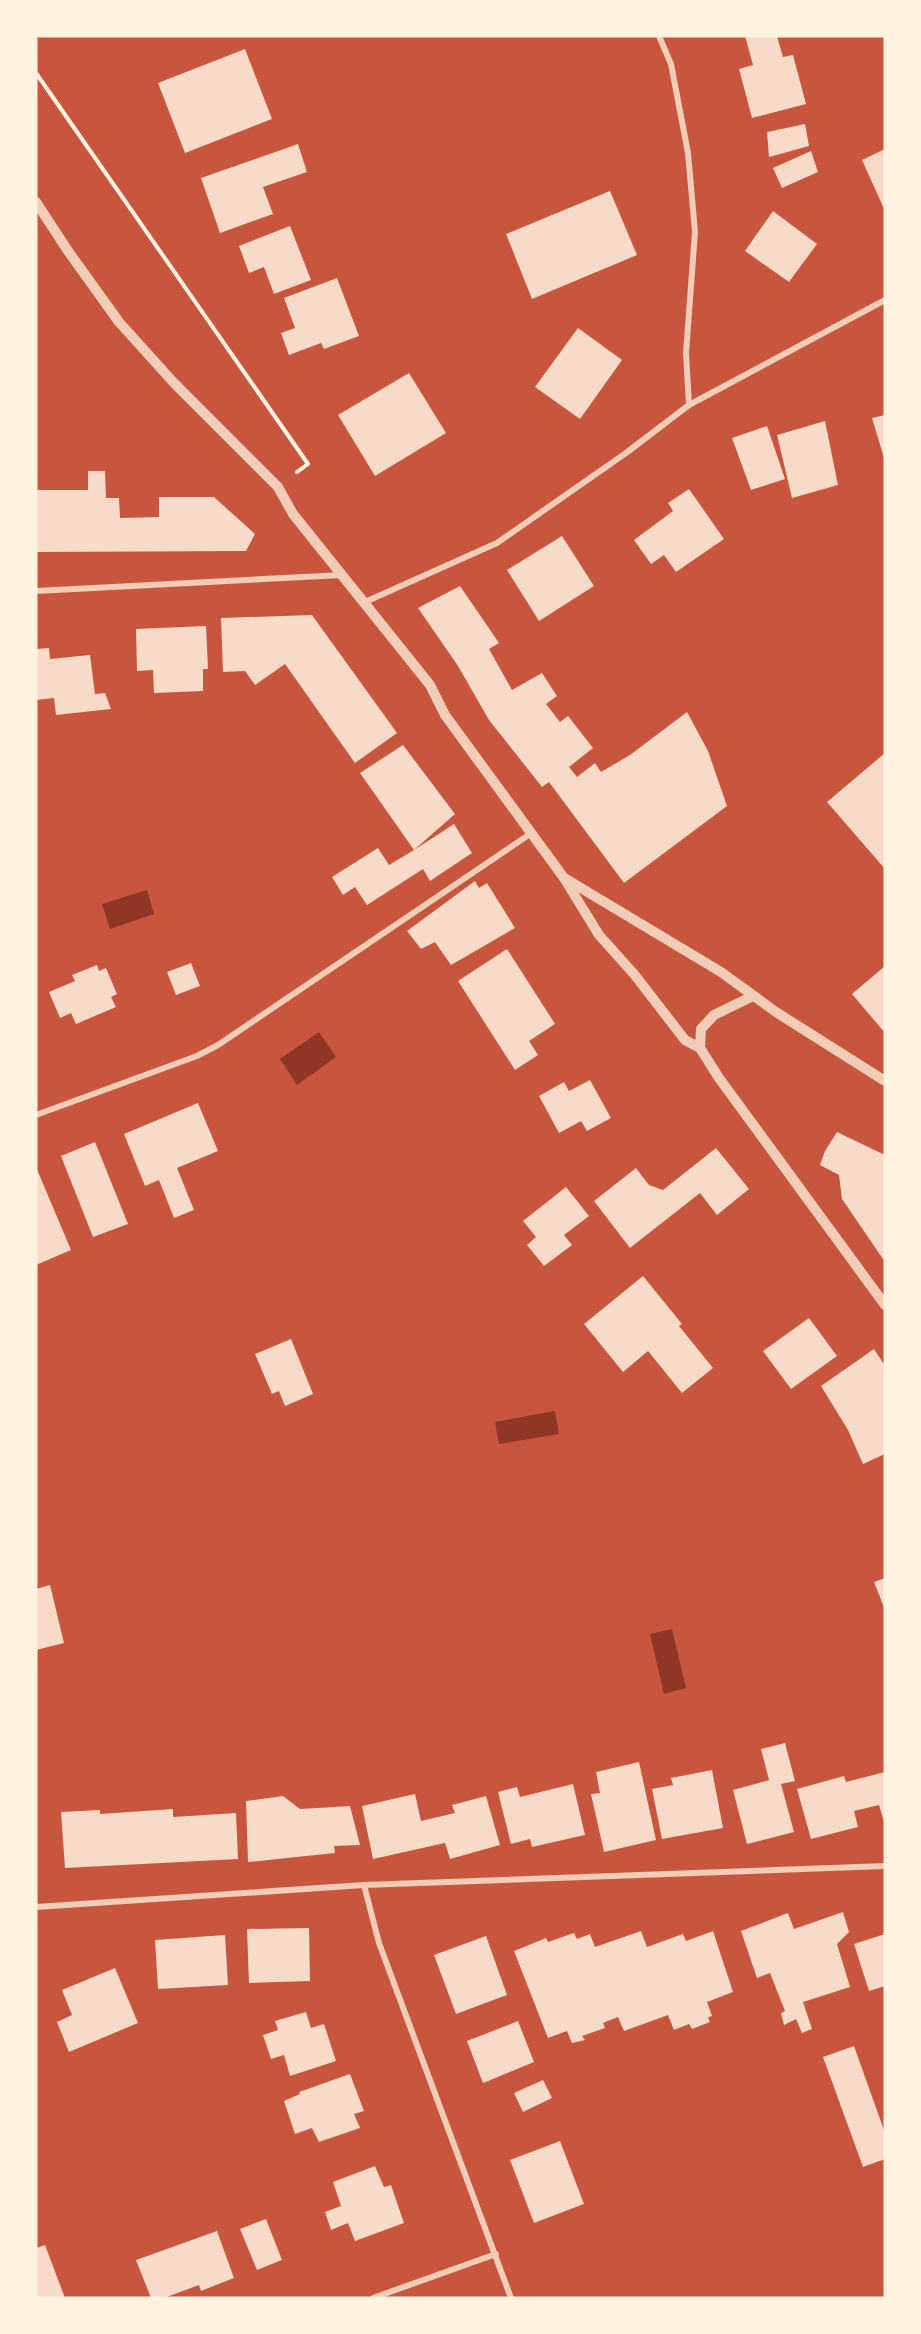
<svg xmlns="http://www.w3.org/2000/svg" width="921" height="2334" viewBox="0 0 921 2334" font-family="'Archivo Narrow',sans-serif">
	<style>
		.water { fill: #8f3625 }
		.building { fill: #f7dbc8 }
		.lines { fill: none; stroke-linecap: round; stroke-linejoin: round }
		.path { stroke: #fff3e0; stroke-width: 4 }
		.minor { stroke: #f1ccb7; stroke-width: 6 }
		.tertiary { stroke: #f1ccb7; stroke-width: 10 }
	</style>
	<rect width="100%" height="100%" fill="#c8553d"/>
	<g class="water">
		<path d="M147 890 154 914 110 929 102 904Z"/>
		<path d="M319 1032 336 1057 297 1085 280 1059Z"/>
		<path d="M555 1411 559 1434 499 1444 495 1422Z"/>
		<path d="M672 1629 686 1688 664 1694 650 1634Z"/>
	</g>
	<g class="building">
		<path d="M745 36H777L783 57 793 55 806 104 752 118 739 69 753 65Z"/>
		<path d="M245 49 272 119 185 153 158 83Z"/>
		<path d="M805 124 809 146 769 157 767 132Z"/>
		<path d="M298 144 307 172 263 187 273 214 220 233 201 178Z"/>
		<path d="M885 149V211L862 160Z"/>
		<path d="M811 151 818 172 782 188 773 168Z"/>
		<path d="M610 191 637 255 532 299 506 234Z"/>
		<path d="M773 211 817 244 789 282 745 251Z"/>
		<path d="M290 226 311 280 274 294 264 267 249 273 239 246Z"/>
		<path d="M337 278 359 336 324 349 321 343 289 355 281 333 295 328 284 298Z"/>
		<path d="M578 328 622 360 580 419 535 387Z"/>
		<path d="M409 373 446 433 375 476 338 415Z"/>
		<path d="M885 415V458H884L872 418Z"/>
		<path d="M825 421 838 485 792 498 777 435Z"/>
		<path d="M767 426 785 479 751 490 732 438Z"/>
		<path d="M88 471H105L106 498H119L120 518 159 517V497H214L255 534 246 551 36 552V490H88Z"/>
		<path d="M689 489 724 539 676 572 664 555 651 564 634 540 673 511 668 503Z"/>
		<path d="M562 536 594 586 539 621 507 570Z"/>
		<path d="M460 586 499 643 489 649 512 690 542 673 557 696 546 704 560 722 568 716 593 748 569 767 577 777 595 763 601 772 630 755 687 712 708 751 727 806 624 883 549 782 542 787 489 720 458 666 418 608Z"/>
		<path d="M312 615 397 733 355 763 285 664 255 685 245 671 223 672 221 618Z"/>
		<path d="M206 626 208 669H203V691L154 693 153 670 137 671 136 629Z"/>
		<path d="M49 648 50 659 90 655 95 694 105 693 111 709 56 715 54 698 36 700V649Z"/>
		<path d="M403 745 455 814 414 850 454 824 472 853 430 881 423 869 367 905 355 887 343 895 332 877 378 848 389 865 414 850 360 773Z"/>
		<path d="M885 753V869L827 802Z"/>
		<path d="M475 881 479 888 487 883 515 928 451 965 435 942 421 949 407 931Z"/>
		<path d="M507 949 555 1024 529 1041 538 1055 515 1070 458 981Z"/>
		<path d="M191 963 200 986 176 995 167 972Z"/>
		<path d="M97 965 99 971 106 968 117 994 111 997 116 1007 76 1024 71 1013 60 1018 49 992 75 981 72 975Z"/>
		<path d="M885 966V1033L852 994Z"/>
		<path d="M590 1080 611 1118 587 1131 581 1121 559 1133 539 1096 564 1082 569 1091Z"/>
		<path d="M198 1103 218 1151 177 1168 194 1210 174 1218 159 1180 145 1186 124 1134Z"/>
		<path d="M837 1132 885 1155V1262L842 1199 839 1175 820 1165 825 1151Z"/>
		<path d="M95 1142 128 1224 93 1237 61 1156Z"/>
		<path d="M716 1148 749 1189 717 1215 700 1193 630 1248 594 1201 636 1168 649 1185 663 1190Z"/>
		<path d="M36 1167 71 1250 36 1265Z"/>
		<path d="M566 1187 589 1216 564 1235 572 1245 544 1266 527 1245 536 1237 523 1221Z"/>
		<path d="M643 1276 682 1324 679 1326 713 1368 682 1393 648 1351 623 1372 584 1324Z"/>
		<path d="M809 1318 837 1356 791 1389 763 1351Z"/>
		<path d="M291 1339 313 1394 285 1406 279 1391 272 1394 255 1354Z"/>
		<path d="M874 1349 885 1366V1454L863 1464 848 1430 821 1386Z"/>
		<path d="M885 1578V1610L874 1582Z"/>
		<path d="M50 1585 64 1643 36 1650V1589Z"/>
		<path d="M785 1743 795 1781 781 1784 794 1832 747 1844 733 1790 769 1780 761 1749Z"/>
		<path d="M639 1762 656 1840 604 1852 591 1794 600 1793 596 1772Z"/>
		<path d="M712 1770 723 1828 662 1839 652 1789 673 1785 671 1778Z"/>
		<path d="M885 1772V1825L879 1805 854 1811 858 1827 811 1839 797 1789 844 1776 846 1782Z"/>
		<path d="M573 1784 585 1835 532 1847 530 1839 511 1844 498 1792 517 1787 520 1797Z"/>
		<path d="M415 1794 421 1821 455 1813 452 1805 486 1796 500 1845 450 1859 445 1843 373 1859 362 1806Z"/>
		<path d="M283 1796 300 1809 350 1806 360 1845 334 1846 335 1853 248 1862 246 1801Z"/>
		<path d="M173 1809V1817L236 1813 238 1859 65 1868 61 1812 100 1810V1814Z"/>
		<path d="M843 1912 849 1932 837 1944 850 1987 803 2002 812 2029 802 2033 796 2019 784 2025 781 2013 785 2011 770 1973 757 1978 741 1931 788 1913 794 1929Z"/>
		<path d="M309 1928 310 1981 249 1983 247 1929Z"/>
		<path d="M641 1931 647 1947 683 1934 686 1941 713 1931 733 1992 707 2002 712 2016 708 2017 710 2022 692 2029 689 2024 674 2030 668 2015 624 2031 618 2017 603 2023 605 2028 582 2036 585 2040 572 2043 567 2031 548 2038 514 1951 546 1938 548 1942 574 1933 577 1939 590 1934 595 1947Z"/>
		<path d="M885 1934V1986L869 1991 854 1944Z"/>
		<path d="M225 1935 228 1985 158 1989 155 1940Z"/>
		<path d="M486 1936 507 1995 456 2014 434 1955Z"/>
		<path d="M115 1968 138 2023 69 2052 57 2022 72 2015 62 1990Z"/>
		<path d="M306 2012 311 2028 324 2024 336 2061 290 2076 284 2055 271 2059 263 2035 278 2030 275 2021Z"/>
		<path d="M518 2021 534 2062 483 2083 467 2041Z"/>
		<path d="M854 2046 885 2133V2159L863 2167 823 2057Z"/>
		<path d="M350 2074 364 2111 354 2114 360 2128 319 2142 312 2128 295 2134 284 2101 300 2094 299 2092Z"/>
		<path d="M543 2080 552 2098 523 2112 514 2093Z"/>
		<path d="M560 2141 584 2204 534 2223 510 2160Z"/>
		<path d="M375 2166 384 2187 391 2185 404 2223 355 2241 348 2223 331 2230 325 2212 341 2206 333 2182Z"/>
		<path d="M266 2219 282 2260 257 2270 240 2229Z"/>
		<path d="M217 2231 234 2278 201 2291 199 2285 164 2298H151L136 2260Z"/>
		<path d="M45 2245 65 2298H36V2248Z"/>
	</g>
	<g class="lines">
		<path class="path" d="M36 73 308 464 297 472"/>
		<g class="minor">
			<path d="M659 36 671 64 688 153 695 232 686 353 689 405"/>
			<path d="M36 591 342 575"/>
			<path d="M365 602 497 543 626 453 689 405 885 300"/>
			<path d="M36 1115 197 1056 218 1045 530 834"/>
			<path d="M364 1885 379 1943 511 2298"/>
			<path d="M36 1907 364 1885 885 1866"/>
			<path d="M373 2298 496 2254"/>
		</g>
		<g class="tertiary">
			<path d="M36 202 68 251 119 322 174 383 278 487 293 514 430 685 445 715 564 878 599 935 634 974 685 1040 700 1048 719 1078 885 1305"/>
			<path d="M566 879 721 972 776 1012 885 1081"/>
			<path d="M700 1048 701 1029 714 1015 753 996"/>
		</g>
	</g>
	<rect width="921" height="2334" fill="none" stroke="#fff3e0" stroke-width="75"/>
</svg>
